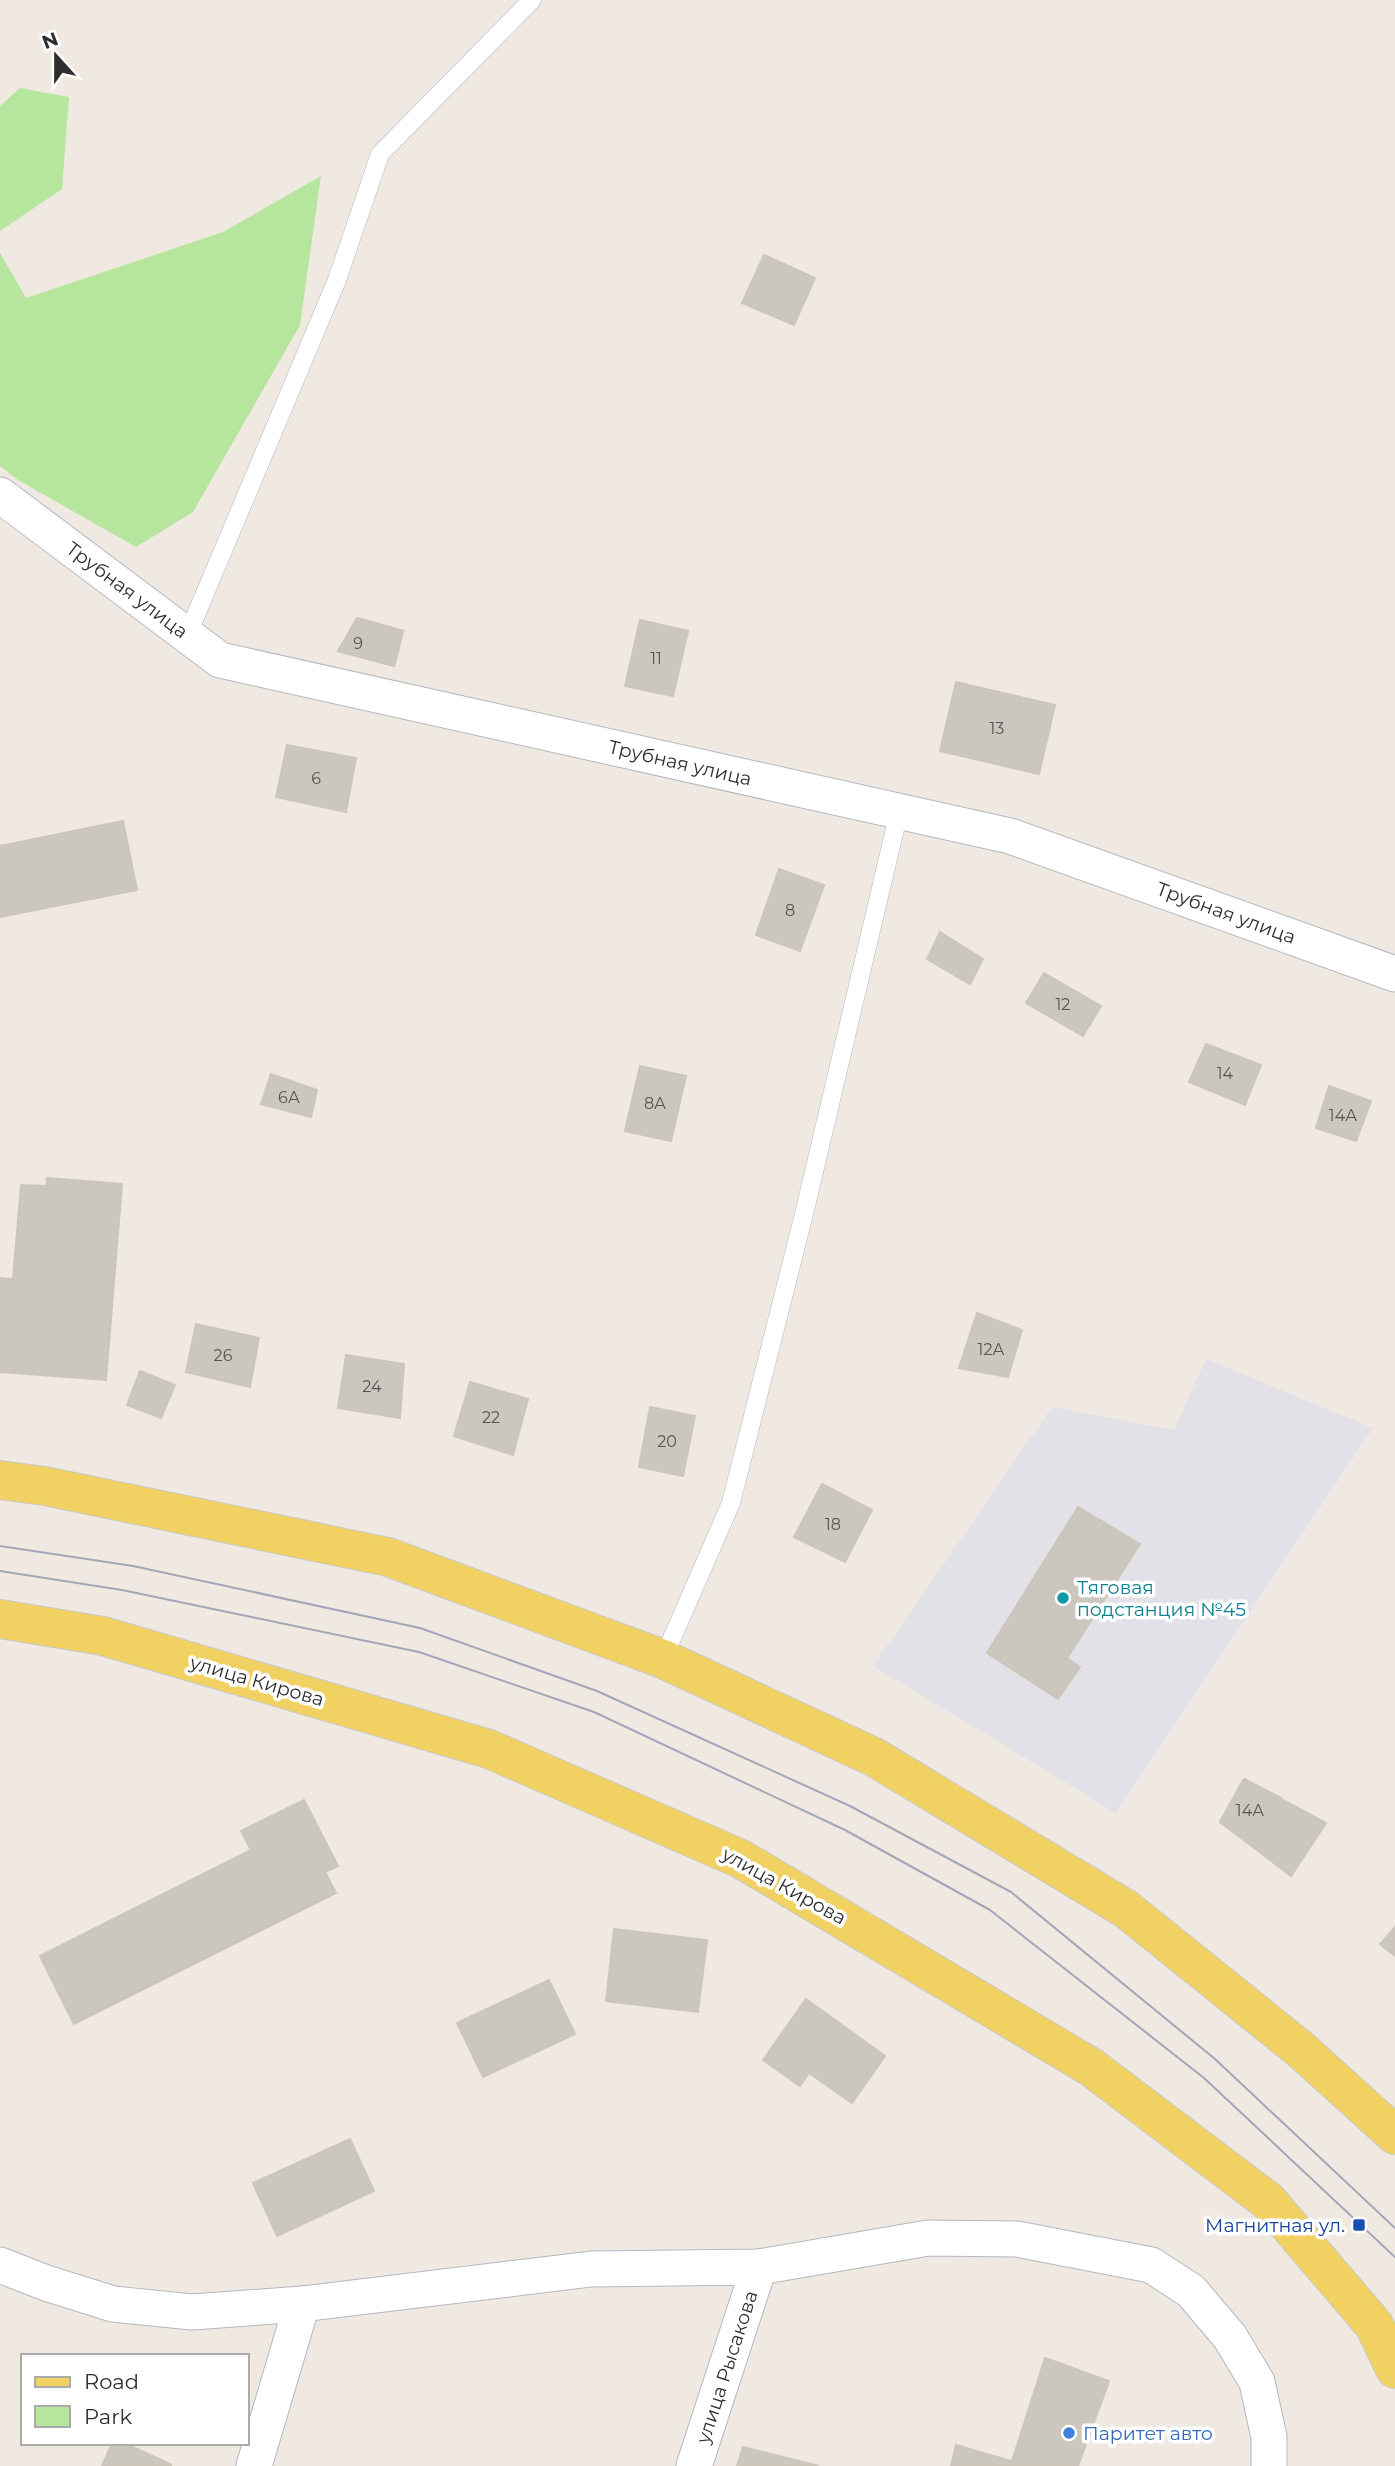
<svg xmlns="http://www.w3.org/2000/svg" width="1395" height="2466" viewBox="0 0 1395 2466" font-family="Montserrat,sans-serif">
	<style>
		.industrial { fill: #e3e1e8 }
		.green { fill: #b6e59e }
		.building { fill: #cbc7bf; stroke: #cbc5ba; stroke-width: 2 }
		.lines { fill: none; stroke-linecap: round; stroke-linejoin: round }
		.lane-casing { stroke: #b4b7c1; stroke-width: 19 }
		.street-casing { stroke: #b4b7c1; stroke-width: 37 }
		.primary-casing { stroke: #c9c9c9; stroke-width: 40 }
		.lane { stroke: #fff; stroke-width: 18 }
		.street { stroke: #fff; stroke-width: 35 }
		.primary { stroke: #f2d163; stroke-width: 38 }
		.tram { stroke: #a3a6b8; stroke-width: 2 }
		.culture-dot { fill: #0f9aa8; stroke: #fff; stroke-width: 2.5 }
		.transit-dot { fill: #1a4fb4; stroke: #fff; stroke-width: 2.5 }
		.shop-dot { fill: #3f7fe0; stroke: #fff; stroke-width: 2.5 }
		.labels { text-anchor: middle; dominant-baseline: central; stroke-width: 7; stroke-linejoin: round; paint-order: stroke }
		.number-label { font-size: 16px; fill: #555452 }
		.street-label { font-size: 19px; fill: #2e2e2e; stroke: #fff }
		.culture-label { font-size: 19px; fill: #0d838f; stroke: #fff; text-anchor: start }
		.transit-label { font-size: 19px; fill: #164399; stroke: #fff; text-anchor: end }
		.shop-label { font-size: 19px; fill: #366cbe; stroke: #fff; text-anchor: start }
	</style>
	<rect width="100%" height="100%" fill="#efe9e1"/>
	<path class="industrial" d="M1206 1359 1373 1428 1116 1813 873 1666 1052 1407 1174 1430Z"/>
	<g class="green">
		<path d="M20 88 69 97 62 189 0 231V106Z"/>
		<path d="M321 176 300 325 193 512 136 547 18 480 0 466V253L26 298 223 232Z"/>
	</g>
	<g class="building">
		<path d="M764 255 815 278 794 325 742 303Z"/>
		<path d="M357 618 403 631 398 652 348 635Z"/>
		<path d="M357 618 403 631 394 666 338 651Z"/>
		<path d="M640 620 688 631 673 696 625 686Z"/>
		<path d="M348 635 398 652 394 666 338 651Z"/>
		<path d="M956 682 1055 705 1039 774 940 751Z"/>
		<path d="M287 745 356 758 346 812 276 797Z"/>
		<path d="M123 821 137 890 0 917V846Z"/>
		<path d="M779 869 824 885 800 951 756 935Z"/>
		<path d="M940 932 983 959 970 984 927 959Z"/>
		<path d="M1044 973 1101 1006 1083 1036 1026 1003Z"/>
		<path d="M1206 1044 1261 1065 1245 1105 1189 1082Z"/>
		<path d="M640 1066 686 1076 671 1141 625 1131Z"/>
		<path d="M271 1074 317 1090 311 1117 261 1104Z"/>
		<path d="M1329 1086 1371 1101 1356 1141 1316 1128Z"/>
		<path d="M47 1178 122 1184 106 1380 0 1372V1278L13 1279 21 1185 47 1186Z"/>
		<path d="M977 1313 1022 1330 1008 1377 959 1368Z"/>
		<path d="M196 1324 259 1338 250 1387 186 1372Z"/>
		<path d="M346 1355 404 1364 400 1418 338 1408Z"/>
		<path d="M140 1371 175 1385 161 1418 127 1405Z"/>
		<path d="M470 1382 528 1399 513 1455 454 1436Z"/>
		<path d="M650 1407 695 1416 683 1476 639 1467Z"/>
		<path d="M822 1484 872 1510 845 1562 794 1537Z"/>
		<path d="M1078 1507 1140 1544 1067 1658 1080 1667 1058 1699 987 1653Z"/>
		<path d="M1244 1779 1281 1798 1253 1846 1220 1822Z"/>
		<path d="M1244 1779 1326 1823 1291 1876 1220 1822Z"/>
		<path d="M304 1800 338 1866 325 1872 336 1893 74 2024 40 1956 251 1850 241 1831Z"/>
		<path d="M1395 1927V1956L1380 1944Z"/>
		<path d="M614 1929 707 1940 698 2012 606 2001Z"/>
		<path d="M549 1980 575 2034 483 2077 457 2023Z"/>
		<path d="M806 1999 885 2056 852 2103 809 2073 800 2086 763 2060Z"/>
		<path d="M350 2139 374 2191 277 2236 253 2183Z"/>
		<path d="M1045 2358 1109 2381 1078 2466H1028L1012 2461Z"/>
		<path d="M112 2443H124L172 2465 102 2466Z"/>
		<path d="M956 2445 1028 2466H951Z"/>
		<path d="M743 2447 819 2466H737Z"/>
	</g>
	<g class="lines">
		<defs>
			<g id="lane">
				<path d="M187 636 337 280 380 154 532 0"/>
				<path d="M663 1659 731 1503 804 1214 899 812"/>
			</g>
			<g id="street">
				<path d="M0 495 220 660 1010 836 1395 974"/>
				<path d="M0 2265 46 2283 113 2304 192 2312 302 2304 591 2269 759 2267 928 2238 1017 2239 1151 2265 1191 2291 1230 2337 1257 2382 1269 2437V2466"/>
				<path d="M254 2466 302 2304"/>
				<path d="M694 2466 759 2267"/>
			</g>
			<g id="primary">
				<path d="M0 1480 45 1486 388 1557 663 1659 874 1757 1126 1909 1300 2049 1395 2135"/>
				<path d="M0 1619 103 1636 489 1749 741 1859 1091 2067 1268 2201 1374 2325 1395 2369"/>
			</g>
		</defs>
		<use href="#lane" class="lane-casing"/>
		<use href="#street" class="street-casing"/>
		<use href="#primary" class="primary-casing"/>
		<use href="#lane" class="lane"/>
		<use href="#street" class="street"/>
		<use href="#primary" class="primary"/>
		<g class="tram">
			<path d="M0 1546 133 1566 420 1628 597 1691 850 1806 1011 1892 1215 2059 1395 2228"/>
			<path d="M0 1571 122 1590 419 1652 594 1712 845 1830 990 1910 1204 2078 1395 2257"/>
		</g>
	</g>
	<circle class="culture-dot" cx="1063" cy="1598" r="7"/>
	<rect class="transit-dot" x="1352" y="2218" width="14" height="14" rx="3.5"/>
	<circle class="shop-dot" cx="1069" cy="2433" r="7"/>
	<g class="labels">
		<g class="number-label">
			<text x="358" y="643">9</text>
			<text x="656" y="658">11</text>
			<text x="997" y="728">13</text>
			<text x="316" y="778">6</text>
			<text x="790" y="910">8</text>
			<text x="1063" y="1004">12</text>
			<text x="1225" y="1073">14</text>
			<text x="289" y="1097">6А</text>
			<text x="655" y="1103">8А</text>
			<text x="1343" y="1115">14А</text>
			<text x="991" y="1349">12А</text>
			<text x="223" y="1355">26</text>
			<text x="372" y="1386">24</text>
			<text x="491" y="1417">22</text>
			<text x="667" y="1441">20</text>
			<text x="833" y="1524">18</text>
			<text x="1250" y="1810">14А</text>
		</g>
		<g class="street-label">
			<text transform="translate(127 590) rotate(37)">Трубная улица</text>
			<text transform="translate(680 763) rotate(13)">Трубная улица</text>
			<text transform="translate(1226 913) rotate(20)">Трубная улица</text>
			<text transform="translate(257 1681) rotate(16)">улица Кирова</text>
			<text transform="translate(784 1886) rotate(29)">улица Кирова</text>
			<text transform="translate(727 2367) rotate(-72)">улица Рысакова</text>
		</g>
		<g class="culture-label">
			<text x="1077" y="1587">Тяговая<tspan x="1077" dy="22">подстанция №45</tspan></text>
		</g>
		<g class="transit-label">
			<text x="1345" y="2225">Магнитная ул.</text>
		</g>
		<g class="shop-label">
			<text x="1083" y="2433">Паритет авто</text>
		</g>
	</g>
	<rect x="21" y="2354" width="228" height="91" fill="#ffffff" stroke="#ababab" stroke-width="2"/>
	<rect x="35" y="2377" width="35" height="10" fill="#f2d163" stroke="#ababab" stroke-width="2"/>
	<text x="84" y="2389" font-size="21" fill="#2e2e2e">Road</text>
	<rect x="35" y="2406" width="35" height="21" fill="#b6e59e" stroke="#ababab" stroke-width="2"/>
	<text x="84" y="2424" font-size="21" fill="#2e2e2e">Park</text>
	<g transform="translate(56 56) rotate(339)" stroke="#ffffff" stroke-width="5" paint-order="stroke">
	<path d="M0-5L12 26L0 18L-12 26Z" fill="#2e2e2e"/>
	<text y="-10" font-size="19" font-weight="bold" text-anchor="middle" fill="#2e2e2e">N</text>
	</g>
</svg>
